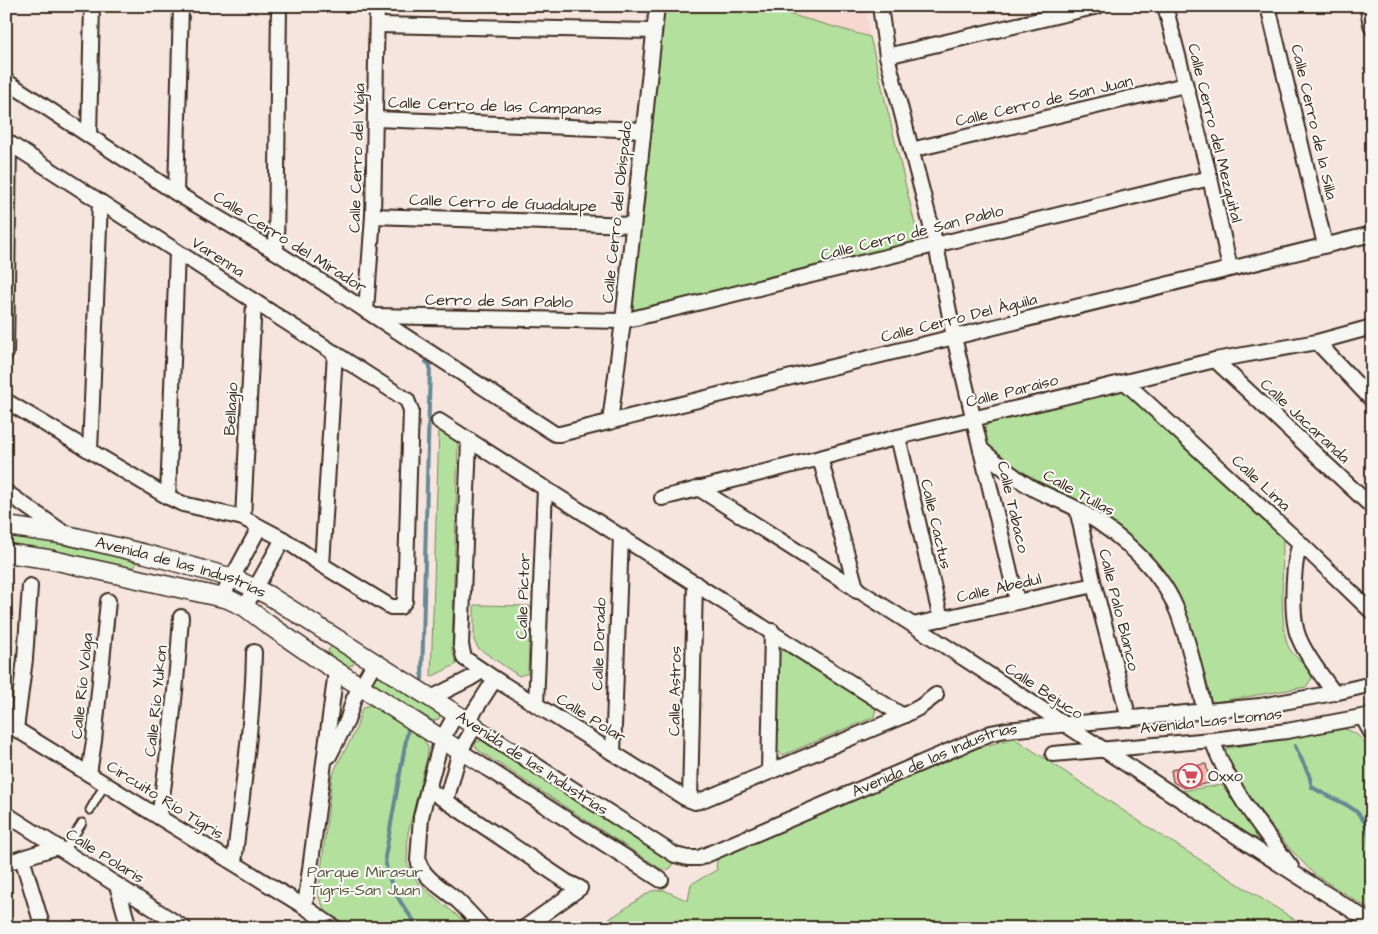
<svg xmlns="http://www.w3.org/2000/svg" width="1378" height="934" viewBox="0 0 1378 934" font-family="'Architects Daughter',sans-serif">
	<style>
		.built { fill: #f6d8d0 }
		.green { fill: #b4e09d; stroke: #78855e }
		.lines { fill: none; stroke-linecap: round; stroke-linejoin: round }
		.stream { stroke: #668994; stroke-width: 4 }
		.building { fill: #f5bbae; stroke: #3b2a1e }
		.service-casing { stroke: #3b2a1e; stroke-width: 11 }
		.minor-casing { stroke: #3b2a1e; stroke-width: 18 }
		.tertiary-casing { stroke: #3b2a1e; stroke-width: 21 }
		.service { stroke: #f6f6f2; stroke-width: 7 }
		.minor { stroke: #f6f6f2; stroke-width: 14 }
		.tertiary { stroke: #f6f6f2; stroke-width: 18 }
		.labels { text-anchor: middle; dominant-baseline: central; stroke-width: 4.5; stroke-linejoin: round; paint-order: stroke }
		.street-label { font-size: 16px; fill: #3b2a1e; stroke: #f6f6f2 }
		.poi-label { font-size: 16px; fill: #3b2a1e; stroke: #f6f6f2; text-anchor: start }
		.park-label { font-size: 16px; fill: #59583e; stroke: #f6f6f2 }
	</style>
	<rect width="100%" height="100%" fill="#f6e4de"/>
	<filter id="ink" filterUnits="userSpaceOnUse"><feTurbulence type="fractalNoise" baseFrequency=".02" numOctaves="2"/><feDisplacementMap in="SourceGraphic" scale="10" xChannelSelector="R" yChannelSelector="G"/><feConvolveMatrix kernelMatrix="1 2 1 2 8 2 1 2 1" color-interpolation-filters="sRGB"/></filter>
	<g filter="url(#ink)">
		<path class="built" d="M760 6H866L870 37Z"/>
		<g class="green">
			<path d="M659 6H760L870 37 920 245 623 315Z"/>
			<path d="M1122 390 1129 394 1279 535 1283 541C1283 564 1279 631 1289 648 1296 660 1309 664 1312 678L1306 687 1215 702 1206 699 1184 622 1136 545 1097 512 1069 495 1022 475 987 443 983 434 985 427 990 422 1113 391Z"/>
			<path d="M439 428 458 440 452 650 457 664 431 677Z"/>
			<path d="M6 536 39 540 134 560 137 564 132 568 60 552 6 544Z"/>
			<path d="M474 605 530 606 528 673 519 676 478 648 474 641Z"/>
			<path d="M334 646 354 659 353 665 347 666 330 656 328 650 331 647Z"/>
			<path d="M785 648 877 704 874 717 783 755 776 750 778 653Z"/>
			<path d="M379 675 440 714 439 719 433 721 374 685 372 680 375 676Z"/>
			<path d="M370 705 422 737 428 747V753L408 833 407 863 413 875 420 885 472 928H353L326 912 319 898V888L332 777C338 759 349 746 356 729 359 722 359 713 364 707Z"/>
			<path d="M1344 729C1359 732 1364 742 1372 754V911L1314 874 1292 851 1274 829 1243 787 1228 761 1223 749Z"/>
			<path d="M1014 738 1145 825 1308 928H596L651 891 664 890 688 901 691 884 717 870C716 864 716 861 720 856L981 747Z"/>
			<path d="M482 740 669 859 672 861V867L667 870 661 869 478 750 475 745 476 742Z"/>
			<path d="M1222 785 1255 833 1257 839 1252 838 1180 791Z"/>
		</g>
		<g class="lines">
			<g class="stream">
				<path d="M422 679 430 365 426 362"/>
				<path d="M408 729 385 857C387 884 402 907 420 928"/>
				<path d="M1295 746 1309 775 1312 787C1343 807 1368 803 1370 848 1370 860 1367 871 1372 883"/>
			</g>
		</g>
		<path class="building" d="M1206 764 1210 783 1184 788 1173 782 1171 770Z"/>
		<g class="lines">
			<defs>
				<g id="service">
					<path d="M90 810 105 784"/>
					<path d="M64 851 82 823"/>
				</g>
				<g id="minor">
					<path d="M880 6 887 56 936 245 954 337 1017 601"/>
					<path d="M1165 6 1210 178 1230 268"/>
					<path d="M1268 6 1325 245"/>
					<path d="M1367 6 1372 28"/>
					<path d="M378 25 654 31"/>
					<path d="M887 56 1098 6"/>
					<path d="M6 81 176 193 276 252 555 434H560L1372 234"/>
					<path d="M376 119 643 130"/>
					<path d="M89 135 92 6"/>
					<path d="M6 141 407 400 411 410 405 601 400 607H391L322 565 283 539 243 518 183 504 168 497 6 401"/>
					<path d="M911 150 1185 85"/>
					<path d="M176 193 181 6"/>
					<path d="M373 216 632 225"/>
					<path d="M276 252 279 6"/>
					<path d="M366 311 373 216 377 6"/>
					<path d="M374 316 623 321 1210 178"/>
					<path d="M1317 342 1372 400"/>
					<path d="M6 353 9 143"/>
					<path d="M1215 360 1372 507"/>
					<path d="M1125 382 1300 543 1372 612"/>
					<path d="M439 421 903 716"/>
					<path d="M610 422 623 321 657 6"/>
					<path d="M898 437 941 619"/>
					<path d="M469 440 461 645 464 658 495 679 685 798 695 802 700 801 903 716 920 707 936 695"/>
					<path d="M982 450C999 465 1015 478 1034 489 1049 497 1065 502 1079 510 1119 534 1161 567 1178 613 1190 645 1197 679 1205 712"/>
					<path d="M90 451 100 202"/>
					<path d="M820 458 857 591"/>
					<path d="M698 488 913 625 1256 849 1372 923"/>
					<path d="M6 492 67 535"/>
					<path d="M168 497 177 252"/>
					<path d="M662 498 820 458 898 437 1125 382 1215 360 1317 342 1372 327"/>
					<path d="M1077 509 1094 585 1129 719"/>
					<path d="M243 518 254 301"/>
					<path d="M1300 543C1293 564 1290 618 1299 638 1307 658 1322 675 1334 693"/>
					<path d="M322 565 335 353"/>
					<path d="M222 597 259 528"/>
					<path d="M245 607 283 539"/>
					<path d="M913 625 1094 585"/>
					<path d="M431 698 469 679 482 671"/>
					<path d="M536 705 545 488"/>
					<path d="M1363 718 1372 734"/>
					<path d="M468 721 495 679"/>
					<path d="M6 723 305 907 335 928"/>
					<path d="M16 729 25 659 30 586"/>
					<path d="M1212 740C1229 787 1261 828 1291 867"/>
					<path d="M460 751 661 880"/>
					<path d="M613 753 621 536"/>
					<path d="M1053 754 1212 740 1287 731 1372 715"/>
					<path d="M329 756 347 721 354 698 375 662"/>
					<path d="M769 772 772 631"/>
					<path d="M89 774 94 741 108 601"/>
					<path d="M428 789 442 739 456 714"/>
					<path d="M690 800 695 583"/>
					<path id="s1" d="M446 801 460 751 475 726 675 855 688 858H699L991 733 1006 730 1260 706 1334 693 1372 684"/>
					<path d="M6 814 184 928"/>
					<path d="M159 817C169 751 177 684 181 617"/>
					<path d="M22 858 43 928"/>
					<path d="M6 863 57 847"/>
					<path d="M234 863C242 793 253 722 254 652"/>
					<path d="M117 885 129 928"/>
					<path d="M305 907 336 671"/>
					<path d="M483 928C476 919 467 910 459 902 446 890 422 878 418 860L421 817 428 789 567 882 580 888 524 928"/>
				</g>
				<g id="tertiary">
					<path id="s2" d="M6 526 67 535 146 554 233 578 268 595 475 726"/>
					<path d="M6 553 48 559 228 599 245 607 266 623 318 659 460 751"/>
				</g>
			</defs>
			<use href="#service" class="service-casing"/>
			<use href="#minor" class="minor-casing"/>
			<use href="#tertiary" class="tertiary-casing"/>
			<use href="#service" class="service"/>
			<use href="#minor" class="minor"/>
			<use href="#tertiary" class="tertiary"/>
		</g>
	</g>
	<defs>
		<symbol id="supermarket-ring" viewBox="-11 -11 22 22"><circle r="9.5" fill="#f6f6f2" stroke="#d1495b" stroke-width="1.5"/><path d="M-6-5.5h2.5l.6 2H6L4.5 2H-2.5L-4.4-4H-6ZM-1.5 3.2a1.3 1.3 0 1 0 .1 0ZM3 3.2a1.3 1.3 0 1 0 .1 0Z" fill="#d1495b"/></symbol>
	</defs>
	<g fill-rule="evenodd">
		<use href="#supermarket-ring" x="1176" y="762" width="28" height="28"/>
	</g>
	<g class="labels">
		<g class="street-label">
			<text transform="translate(1044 101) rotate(-13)">Calle Cerro de San Juan</text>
			<text transform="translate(495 106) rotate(2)">Calle Cerro de las Campanas</text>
			<text transform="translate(1314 122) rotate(77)">Calle Cerro de la Silla</text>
			<text transform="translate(1215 133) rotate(76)">Calle Cerro del Mezquital</text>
			<text transform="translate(357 158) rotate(-88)">Calle Cerro del Vigía</text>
			<text transform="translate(503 203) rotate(2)">Calle Cerro de Guadalupe</text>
			<text transform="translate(617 212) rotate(-84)">Calle Cerro del Obispado</text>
			<text transform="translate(912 233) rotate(-14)">Calle Cerro de San Pablo</text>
			<text transform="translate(290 242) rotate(32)">Calle Cerro del Mirador</text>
			<text transform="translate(218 257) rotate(33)">Varenna</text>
			<text transform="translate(499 301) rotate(1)">Cerro de San Pablo</text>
			<text transform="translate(959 318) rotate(-14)">Calle Cerro Del Águila</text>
			<text transform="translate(1012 391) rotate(-14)">Calle Paraíso</text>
			<text transform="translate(231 409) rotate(-87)">Bellagio</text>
			<text transform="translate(1305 421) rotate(43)">Calle Jacaranda</text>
			<text transform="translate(1261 483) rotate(43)">Calle Lima</text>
			<text transform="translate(1079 493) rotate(29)">Calle Tullas</text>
			<text transform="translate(1013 507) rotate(77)">Calle Tabaco</text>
			<text transform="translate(936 524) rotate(77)">Calle Cactus</text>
			<text stroke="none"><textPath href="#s2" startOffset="180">Avenida de las Industrias</textPath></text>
			<text transform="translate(999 588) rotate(-13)">Calle Abedul</text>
			<text transform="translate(523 596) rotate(-88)">Calle Pictor</text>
			<text transform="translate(1119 610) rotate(76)">Calle Palo Blanco</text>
			<text transform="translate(599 644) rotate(-88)">Calle Dorado</text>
			<text transform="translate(82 686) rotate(-84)">Calle Río Volga</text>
			<text transform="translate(675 691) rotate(-89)">Calle Astros</text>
			<text transform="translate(1044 691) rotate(33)">Calle Bejuco</text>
			<text transform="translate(156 701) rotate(-84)">Calle Río Yukon</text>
			<text transform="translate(591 718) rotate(32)">Calle Polar</text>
			<text transform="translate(1211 721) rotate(-6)">Avenida Las Lomas</text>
			<text stroke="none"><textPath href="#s1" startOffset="599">Avenida de las Industrias</textPath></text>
			<text transform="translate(532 763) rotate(33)">Avenida de las Industrias</text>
			<text transform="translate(165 800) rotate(32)">Circuito Río Tigris</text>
			<text transform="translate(105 856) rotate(32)">Calle Polaris</text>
		</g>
		<g class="poi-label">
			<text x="1208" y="776">Oxxo</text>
		</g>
		<g class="park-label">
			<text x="365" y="872">Parque Mirasur<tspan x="365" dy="18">Tigris-San Juan</tspan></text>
		</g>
	</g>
	<rect width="1378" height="934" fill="none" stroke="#f6f6f2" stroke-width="25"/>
	<rect x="12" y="12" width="1353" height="909" fill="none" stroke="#3b2a1e" stroke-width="2" filter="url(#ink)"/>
</svg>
